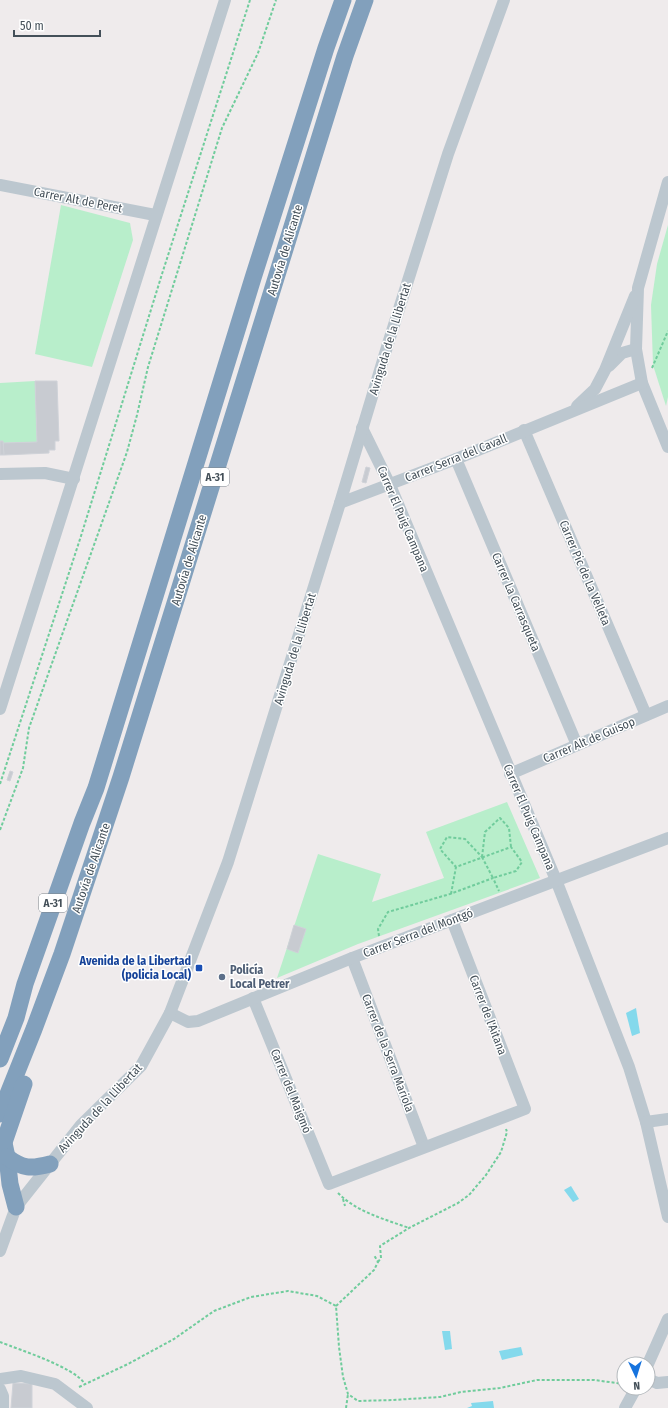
<svg xmlns="http://www.w3.org/2000/svg" width="668" height="1408" viewBox="0 0 668 1408" font-family="'Fira Sans Condensed',sans-serif">
	<style>
		.green { fill: #b8eecb }
		.water { fill: #84d9ec }
		.building { fill: #c8cbd1; stroke: #cfd2d8 }
		.lines { fill: none; stroke-linecap: round; stroke-linejoin: round }
		.path { stroke: #70cc9c; stroke-width: 2; stroke-dasharray: 3 2; stroke-linecap: butt }
		.minor { stroke: #bcc7cf; stroke-width: 12 }
		.highway { stroke: #82a0bc; stroke-width: 17 }
		.transit-dot { fill: #1a4fb4; stroke: #fff; stroke-width: 1.5 }
		.service-dot { fill: #5c6f8a; stroke: #fff; stroke-width: 1.5 }
		.labels { text-anchor: middle; dominant-baseline: central; stroke-width: 3; stroke-linejoin: round; paint-order: stroke }
		.shield { fill: #fff; stroke: #7c848b; stroke-width: 1 }
		.shield-label { font-size: 11px; font-weight: bold; fill: #445059 }
		.street-label { font-size: 12px; fill: #445059; stroke: #fff }
		.transit-label { font-size: 12px; font-weight: bold; fill: #164399; stroke: #fff; text-anchor: end }
		.service-label { font-size: 12px; font-weight: bold; fill: #4e5e75; stroke: #fff; text-anchor: start }
	</style>
	<rect width="100%" height="100%" fill="#efebec"/>
	<g class="green">
		<path d="M61 205 130 223 133 240 92 367 35 354Z"/>
		<path d="M668 225V397L666 406 653 365 651 305 657 264Z"/>
		<path d="M35 381 37 442 3 443 0 441V383Z"/>
		<path d="M507 802 540 878 358 944 277 978 318 854 381 874 372 902 444 878 426 832Z"/>
	</g>
	<g class="water">
		<path d="M636 1008 640 1033 632 1036 626 1013Z"/>
		<path d="M571 1186 579 1199 573 1202 564 1190Z"/>
		<path d="M442 1331H450L452 1349 445 1350Z"/>
		<path d="M521 1347 523 1355 502 1360 499 1351Z"/>
		<path d="M493 1401 494 1408H467L472 1406 471 1403Z"/>
	</g>
	<g class="building">
		<path d="M35 381H57L59 441H55V450H49V453L4 455 3 443 37 442Z"/>
		<path d="M0 441H3L4 455H0Z"/>
		<path d="M366 467 370 468 366 483 362 482Z"/>
		<path d="M10 771 13 772 10 781 7 780Z"/>
		<path d="M294 925 306 929 298 953 287 949Z"/>
		<path d="M13 1383 32 1384V1408H11Z"/>
	</g>
	<g class="lines">
		<g class="path">
			<path d="M652 368 668 331"/>
			<path d="M0 784 81 536 162 274 250 0"/>
			<path d="M0 830 23 768 29 728 127 452 137 415 148 367 222 128 258 53 276 0"/>
			<path d="M482 857 493 878 516 871 522 862 511 847 456 867 440 849 447 837 465 839 482 857"/>
			<path d="M482 857 485 832 500 818 509 828 511 847"/>
			<path d="M451 894 456 867"/>
			<path d="M379 936 378 929 388 912 450 894 493 878 499 891"/>
			<path d="M338 1193C357 1212 384 1219 409 1228"/>
			<path d="M343 1199 345 1206"/>
			<path d="M378 1262 381 1258 380 1246 409 1228 458 1203 469 1195 486 1175 501 1152 507 1132 506 1129"/>
			<path d="M336 1306 374 1270 378 1262 374 1255"/>
			<path d="M0 1342C20 1350 74 1367 85 1384"/>
			<path d="M79 1387 128 1364 174 1339 214 1311 251 1297 288 1291 317 1296 336 1306 339 1347 343 1377 348 1394 358 1401 393 1400 440 1397 461 1392 500 1388 537 1380H594L624 1384"/>
			<path d="M346 1408 348 1394"/>
		</g>
		<g class="minor">
			<path d="M668 182 638 288 636 349 642 383 668 447"/>
			<path d="M0 185 155 215"/>
			<path d="M609 366 622 353 636 349"/>
			<path d="M577 406 595 389 605 370 635 296"/>
			<path d="M362 428 390 485 556 880 629 1067 646 1122 668 1217"/>
			<path d="M524 430 646 715"/>
			<path d="M456 459 577 745"/>
			<path d="M0 474 45 473 74 479"/>
			<path d="M340 503 456 459 642 383"/>
			<path d="M0 709C76 473 149 236 225 0"/>
			<path d="M510 774 668 706"/>
			<path d="M352 958 424 1147"/>
			<path d="M253 998 329 1184 525 1109 452 920"/>
			<path d="M170 1013 188 1022 198 1021 352 958 668 838"/>
			<path d="M646 1122 668 1119"/>
			<path d="M0 1251 16 1207 81 1125 141 1066 170 1013 228 862 340 503 387 347 448 154 504 0"/>
			<path d="M648 1364 668 1319"/>
			<path d="M0 1379 21 1376 55 1384 87 1408"/>
			<path d="M648 1379 657 1383 668 1382"/>
			<path d="M0 1389 3 1396V1408"/>
			<path d="M625 1408 636 1388"/>
		</g>
		<g class="highway">
			<path d="M0 1059 16 1018 25 984 82 823 96 788 253 278 326 48 343 0"/>
			<path d="M0 1114 34 1029 62 954 121 777 345 56 365 0"/>
			<path d="M4 1143 7 1157 10 1184 16 1207"/>
			<path d="M0 1154 24 1084"/>
			<path d="M7 1157C23 1169 31 1169 50 1164"/>
		</g>
	</g>
	<rect class="transit-dot" x="195" y="964" width="8" height="8" rx="2"/>
	<circle class="service-dot" cx="222" cy="977" r="4"/>
	<g class="labels">
		<g class="shield">
			<rect x="201" y="468" width="28" height="18" rx="3"/>
			<rect x="39" y="894" width="28" height="18" rx="3"/>
		</g>
		<g class="shield-label">
			<text x="215" y="477">A-31</text>
			<text x="53" y="903">A-31</text>
		</g>
		<g class="street-label">
			<text transform="translate(78 200) rotate(11)">Carrer Alt de Peret</text>
			<text transform="translate(285 250) rotate(-73)">Autovía de Alicante</text>
			<text transform="translate(390 339) rotate(-73)">Avinguda de la Llibertat</text>
			<text transform="translate(456 458) rotate(-22)">Carrer Serra del Cavall</text>
			<text transform="translate(403 519) rotate(67)">Carrer El Puig Campana</text>
			<text transform="translate(189 560) rotate(-73)">Autovía de Alicante</text>
			<text transform="translate(585 573) rotate(67)">Carrer Pic de La Velleta</text>
			<text transform="translate(516 602) rotate(67)">Carrer La Carrasqueta</text>
			<text transform="translate(295 649) rotate(-73)">Avinguda de la Llibertat</text>
			<text transform="translate(589 740) rotate(-23)">Carrer Alt de Guisop</text>
			<text transform="translate(529 817) rotate(67)">Carrer El Puig Campana</text>
			<text transform="translate(91 868) rotate(-71)">Autovía de Alicante</text>
			<text transform="translate(418 933) rotate(-21)">Carrer Serra del Montgó</text>
			<text transform="translate(488 1015) rotate(69)">Carrer de l'Aitana</text>
			<text transform="translate(388 1053) rotate(69)">Carrer de la Serra Mariola</text>
			<text transform="translate(291 1091) rotate(68)">Carrer del Maigmó</text>
			<text transform="translate(100 1108) rotate(-47)">Avinguda de la Llibertat</text>
		</g>
		<g class="transit-label">
			<text x="191" y="961">Avenida de la Libertad<tspan x="191" dy="14">(policia Local)</tspan></text>
		</g>
		<g class="service-label">
			<text x="230" y="970">Policía<tspan x="230" dy="14">Local Petrer</tspan></text>
		</g>
	</g>
	<g transform="translate(636 1376) rotate(176)"><circle r="19" fill="#ffffff" stroke="#b4b9bd"/>
	<path d="M0-3L7 15L0 10L-7 15Z" fill="#1673de"/>
	<text y="-6" font-size="11" font-weight="bold" text-anchor="middle" fill="#445059">N</text>
	</g>
	<path d="M14 30v6h86v-6" fill="none" stroke="#445059" stroke-width="2"/>
	<text x="20" y="30" font-size="12" fill="#445059" stroke="#ffffff" stroke-width="3" paint-order="stroke">50 m</text>
</svg>
